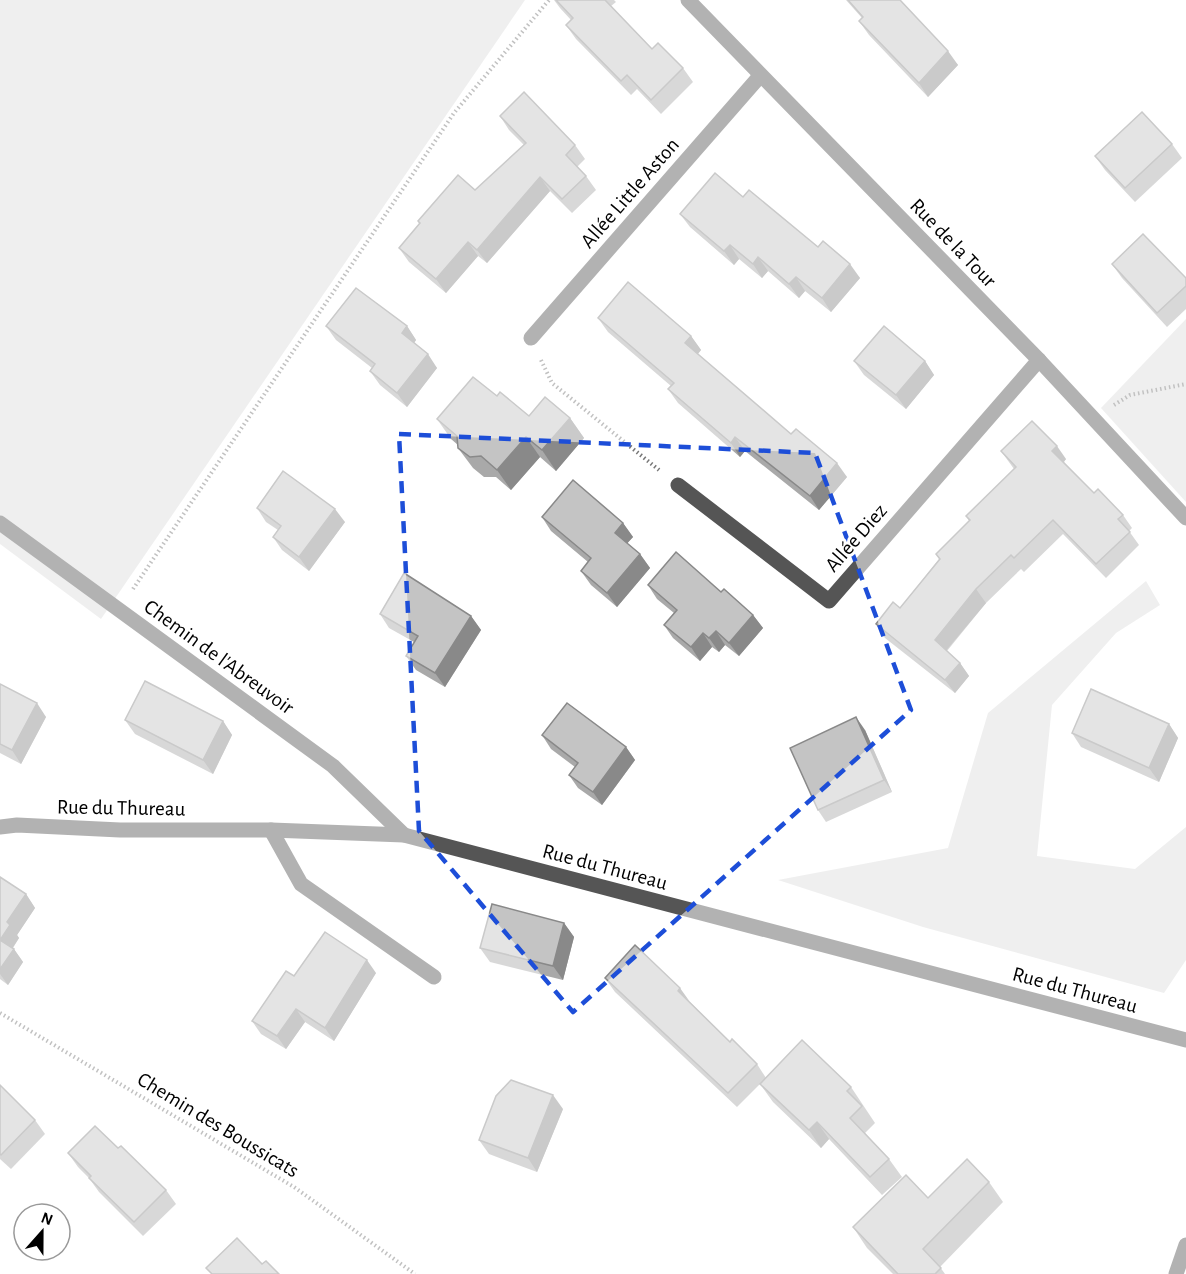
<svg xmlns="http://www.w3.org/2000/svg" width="1186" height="1274" viewBox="0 0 1186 1274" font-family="'Alegreya Sans',sans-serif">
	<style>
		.green { fill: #dcdcdc }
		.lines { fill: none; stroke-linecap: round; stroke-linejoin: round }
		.path { stroke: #777; stroke-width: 4; stroke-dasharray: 1.5 3; stroke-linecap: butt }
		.minor { stroke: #555; stroke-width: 15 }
		.wall { fill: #a9a9a9 }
		.shaded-wall { fill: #898989 }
		.building { fill: #c4c4c4; stroke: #898989; stroke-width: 1.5 }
		.marked { fill: none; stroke: #1d4ed8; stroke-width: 4.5; stroke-dasharray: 12 8; stroke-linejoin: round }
		.labels { text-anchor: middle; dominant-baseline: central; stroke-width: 6; stroke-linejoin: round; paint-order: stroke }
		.street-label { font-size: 21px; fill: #000; stroke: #fff }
	</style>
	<rect width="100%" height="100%" fill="#fff"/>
	<g class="green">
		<path d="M0 0H525L101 619 0 544Z"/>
		<path d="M1186 319V502L1101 408Z"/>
		<path d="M1146 581 1160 605 1116 633 1052 705 1037 856 1135 869 1186 827V960L1164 993 923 927 778 880 948 848 988 713Z"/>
	</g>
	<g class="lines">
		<g class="path">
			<path d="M541 360 552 383 659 470"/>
			<path d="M1114 405 1130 395 1186 384"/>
			<path d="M133 589 454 113 549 0"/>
			<path d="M0 1013 294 1187 415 1274"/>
		</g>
		<g class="minor">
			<path d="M688 0 1039 360 1186 518"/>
			<path d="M531 338 760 76"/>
			<path d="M678 485 829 601 1039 360"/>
			<path d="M0 523 333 766 404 835"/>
			<path d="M0 827 17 825 120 830H271L404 835 1186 1040"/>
			<path d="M271 830 301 884 434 977"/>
			<path d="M1176 1274 1186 1245"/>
		</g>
	</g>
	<g class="wall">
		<path d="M554 0H614L616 2 611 6 652 49 683 68 693 82 661 114 637 89 631 95 576 39 566 25 571 20 560 8Z"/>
		<path d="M846 0H900L958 65 928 97 869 35 859 21 862 18Z"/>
		<path d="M500 116 575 145 585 159 577 167 586 176 596 190 572 213 550 191 487 263 478 256 446 293 409 262 399 248 419 224 418 221 475 190 524 145 509 130Z"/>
		<path d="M1172 144 1182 158 1135 202 1105 170 1095 156Z"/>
		<path d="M743 197 818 247 860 278 831 312 805 291 799 298 768 271 762 278 739 259 734 265 690 227 680 214Z"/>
		<path d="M1112 264 1186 278V309L1167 327 1122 278Z"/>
		<path d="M598 318 691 336 701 350 698 354 791 434 847 477 819 510 745 451 740 457 678 403 668 389 671 386 608 332Z"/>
		<path d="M326 326H407L416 340 414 343 437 368 407 407 380 385 370 371 372 368 336 340Z"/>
		<path d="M854 361H925L934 375 906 409 864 375Z"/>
		<path d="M497 396 529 416 570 418 584 438 556 471 540 457 511 490 496 477H484L473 468 458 448V445L451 439 437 419Z"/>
		<path d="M1001 451 1066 459 1064 462 1094 493 1123 515 1132 528 1129 531 1139 545 1106 578 1063 534 1024 572 1021 569 986 603 947 651 960 663 969 676 955 693 885 638 876 624 900 608 939 559 936 554 969 521 966 516 1014 469Z"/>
		<path d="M257 508 345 522 309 571 282 550 273 537 278 530 266 522Z"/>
		<path d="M542 517 623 523 633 537 627 543 640 554 650 568 617 607 591 585 581 571 588 562 551 531Z"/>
		<path d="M648 585 721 592 753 615 763 628 739 656 725 645 719 652 712 647 700 661 673 638 664 625 674 613 657 599Z"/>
		<path d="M380 614 471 616 481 630 445 687 416 670 406 656 414 642 389 628Z"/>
		<path d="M0 684 46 717 21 764 0 753Z"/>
		<path d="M125 720 223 721 232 735 213 774 135 734Z"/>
		<path d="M1169 724 1178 738 1159 782 1081 747 1072 733Z"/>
		<path d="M865 730 892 792 826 822 818 810Z"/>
		<path d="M542 735 626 747 635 760 602 805 578 788 569 775 575 767 551 749Z"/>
		<path d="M0 877 26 894 35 908 17 935 19 938 13 948 23 962 8 985 0 979Z"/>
		<path d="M564 923 574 937 563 980 490 962 480 948Z"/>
		<path d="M376 973 334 1041 305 1022 286 1049 261 1034 252 1021 294 976Z"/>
		<path d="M605 978 690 1002 730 1042 757 1064 766 1078 851 1087 875 1123 865 1133 889 1159 902 1177 882 1195 829 1139 821 1148 773 1102 760 1084 737 1107 615 992Z"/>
		<path d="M0 1085 35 1120 45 1134 11 1169 0 1159Z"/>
		<path d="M563 1109 537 1172 489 1154 479 1140Z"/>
		<path d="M118 1148 166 1190 176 1204 143 1236 99 1192 89 1178 78 1167 68 1153Z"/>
		<path d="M989 1182 1003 1202 940 1267 945 1274H893L867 1248 853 1227 928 1198Z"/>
	</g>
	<g class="shaded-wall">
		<path d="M948 51 958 65 928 97 919 83Z"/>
		<path d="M540 177 550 191 487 263 477 250Z"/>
		<path d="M468 242 478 256 446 293 436 279Z"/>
		<path d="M730 245 739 259 734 265 724 251Z"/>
		<path d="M758 257 768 271 762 278 753 264Z"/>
		<path d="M850 264 860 278 831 312 822 298Z"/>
		<path d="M796 277 805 291 799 298 789 284Z"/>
		<path d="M407 326 416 340 411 347 402 333Z"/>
		<path d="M691 336 701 350 695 357 685 343Z"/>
		<path d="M428 354 437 368 407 407 397 393Z"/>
		<path d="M925 361 934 375 906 409 896 395Z"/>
		<path d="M570 418 584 438 556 471 542 450Z"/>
		<path d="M526 437 540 457 511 490 497 470Z"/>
		<path d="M735 437 745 451 740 457 731 443Z"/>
		<path d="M1057 446 1066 459 1062 464 1052 451Z"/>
		<path d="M837 463 847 477 819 510 810 496Z"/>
		<path d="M335 509 345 522 309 571 299 557Z"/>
		<path d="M623 523 633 537 624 547 615 533Z"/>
		<path d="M640 554 650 568 617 607 607 593Z"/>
		<path d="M976 589 986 603 944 653 935 640Z"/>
		<path d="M753 615 763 628 739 656 729 643Z"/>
		<path d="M471 616 481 630 445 687 435 673Z"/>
		<path d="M716 631 725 645 719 652 709 638Z"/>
		<path d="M703 633 712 647 700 661 691 647Z"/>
		<path d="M960 663 969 676 955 693 945 680Z"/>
		<path d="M37 703 46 717 21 764 12 750Z"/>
		<path d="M856 717 865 730 892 792 884 780Z"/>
		<path d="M223 721 232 735 213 774 203 760Z"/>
		<path d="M1169 724 1178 738 1159 782 1149 768Z"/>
		<path d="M626 747 635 760 602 805 593 792Z"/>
		<path d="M26 894 35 908 17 935 19 938 9 953 0 940 7 922Z"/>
		<path d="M564 923 574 937 563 980 553 966Z"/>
		<path d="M14 949 23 962 8 985 0 974V969Z"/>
		<path d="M367 960 376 973 334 1041 325 1028Z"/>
		<path d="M680 988 690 1002 678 991Z"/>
		<path d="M296 1009 305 1022 286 1049 277 1036Z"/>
		<path d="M553 1095 563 1109 537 1172 528 1158Z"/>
		<path d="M817 1122 829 1139 821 1148 809 1130Z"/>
	</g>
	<g class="building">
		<path d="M556 0H605L652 49 658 43 683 68 651 100 627 75 621 81 566 25 573 18Z"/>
		<path d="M848 0H900L948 51 919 83 859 21 863 17Z"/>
		<path d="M524 92 575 145 566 155 586 176 562 199 540 177 477 250 468 242 436 279 399 248 420 223 418 221 458 175 475 190 526 143 500 116Z"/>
		<path d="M1142 112 1172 144 1125 188 1095 156Z"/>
		<path d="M715 173 743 197 749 190 818 247 823 241 850 264 822 298 796 277 789 284 758 257 753 264 730 245 724 251 680 214Z"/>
		<path d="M1143 234 1186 278V286L1157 313 1112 264Z"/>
		<path d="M628 282 691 336 685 343 791 434 796 429 837 463 810 496 735 437 731 443 668 389 674 383 598 318Z"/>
		<path d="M356 288 407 326 402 333 428 354 397 393 370 371 375 364 326 326Z"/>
		<path d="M884 326 925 361 896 395 854 361Z"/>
		<path d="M473 377 497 396 500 392 529 416 545 397 570 418 542 450 526 437 497 470 481 456 470 457 458 448 457 436 437 419Z"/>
		<path d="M1032 421 1057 446 1052 451 1094 493 1098 489 1123 515 1118 519 1130 532 1096 564 1053 520 1014 558 1011 555 976 589 935 640 960 663 945 680 876 624 893 602 900 608 940 559 936 554 970 520 966 516 1016 467 1001 451Z"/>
		<path d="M283 471 335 509 299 557 273 537 281 526 257 508Z"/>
		<path d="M573 480 623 523 615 533 640 554 607 593 581 571 591 558 542 517Z"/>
		<path d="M676 552 721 592 724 589 753 615 729 643 716 631 709 638 703 633 691 647 664 625 677 610 648 585Z"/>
		<path d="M404 573 471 616 435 673 406 656 418 636 380 614Z"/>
		<path d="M145 681 223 721 203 760 125 720Z"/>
		<path d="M0 684 37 703 12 750 0 744Z"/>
		<path d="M1091 689 1169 724 1149 768 1072 733Z"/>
		<path d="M567 703 626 747 593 792 569 775 578 763 542 735Z"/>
		<path d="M856 717 884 780 818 810 790 748Z"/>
		<path d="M0 877 26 894 7 922 10 925 0 940 14 949 0 969Z"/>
		<path d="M492 904 564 923 553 966 480 948Z"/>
		<path d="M325 932 367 960 325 1028 296 1009 277 1036 252 1021 286 971 294 976Z"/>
		<path d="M635 945 680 988 678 991 730 1042 732 1039 757 1064 728 1093 605 978Z"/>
		<path d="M802 1040 851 1087 847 1091 862 1106 850 1118 889 1159 870 1177 817 1122 809 1130 760 1084Z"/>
		<path d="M511 1080 553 1095 528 1158 479 1140 496 1096Z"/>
		<path d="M0 1085 35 1120 1 1155 0 1154Z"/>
		<path d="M95 1126 118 1148 121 1146 166 1190 134 1222 89 1178 91 1176 68 1153Z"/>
		<path d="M967 1159 989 1182 923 1249 941 1268 935 1274H898L853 1227 906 1175 928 1198Z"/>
		<path d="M237 1238 262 1264 266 1261 279 1274H212L206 1268Z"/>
	</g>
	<path d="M0 0H1186V1274H0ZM399 434 815 453 911 710 573 1012 419 831Z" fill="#fff" fill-opacity=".55" fill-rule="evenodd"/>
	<path class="marked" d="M399 434 815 453 911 710 573 1012 419 831Z"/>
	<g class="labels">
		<g class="street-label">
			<text transform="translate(630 193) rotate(-49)">Allée Little Aston</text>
			<text transform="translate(953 243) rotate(46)">Rue de la Tour</text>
			<text transform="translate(856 538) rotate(-49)">Allée Diez</text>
			<text transform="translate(219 657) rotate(36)">Chemin de l'Abreuvoir</text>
			<text transform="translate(121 808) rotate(1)">Rue du Thureau</text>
			<text transform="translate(605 867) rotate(15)">Rue du Thureau</text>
			<text transform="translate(1075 990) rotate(15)">Rue du Thureau</text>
			<text transform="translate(218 1125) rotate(31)">Chemin des Boussicats</text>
		</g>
	</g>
	<g transform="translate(42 1232) rotate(21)"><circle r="28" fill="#ffffff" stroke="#999999" stroke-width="1.5"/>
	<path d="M0-4.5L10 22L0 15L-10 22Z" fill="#000000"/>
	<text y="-9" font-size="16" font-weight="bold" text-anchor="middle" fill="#000000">N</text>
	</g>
</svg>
